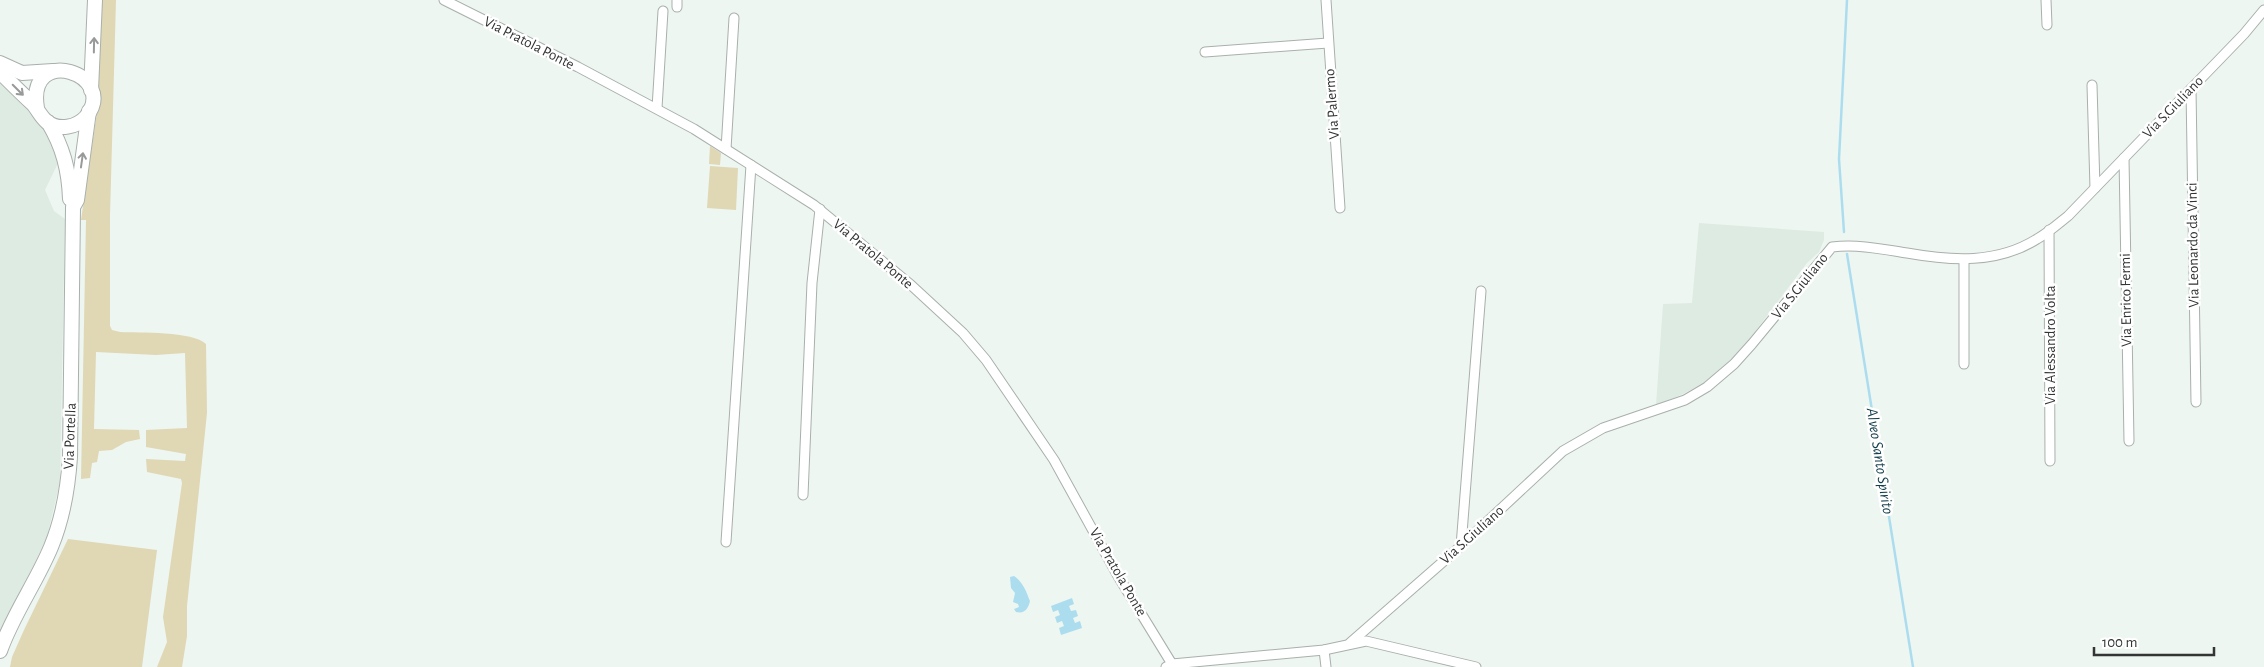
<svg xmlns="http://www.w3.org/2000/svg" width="2264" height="667" viewBox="0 0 2264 667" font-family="'Alegreya Sans',sans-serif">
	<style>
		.built { fill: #deebe2 }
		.green { fill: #e0d7b4 }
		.water { fill: #acddef }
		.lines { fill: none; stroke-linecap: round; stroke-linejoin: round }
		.stream { stroke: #acddef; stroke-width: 2.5 }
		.minor-casing { stroke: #a9b0ac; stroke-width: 11 }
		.secondary-casing { stroke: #a9b0ac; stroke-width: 16 }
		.minor { stroke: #fff; stroke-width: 9 }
		.secondary { stroke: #fff; stroke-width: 14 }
		.oneway { stroke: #989a99 }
		.labels { text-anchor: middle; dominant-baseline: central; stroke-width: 5; stroke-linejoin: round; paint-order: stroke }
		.street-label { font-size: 15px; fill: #323533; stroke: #fff }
		.water-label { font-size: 16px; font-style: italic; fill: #123d4b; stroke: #fff }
	</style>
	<rect width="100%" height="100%" fill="#eef6f1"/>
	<g class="built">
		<path d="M0 79 48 132 59 161 45 190 54 211 65 219 60 482 47 537 0 637Z"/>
		<path d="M1699 223 1824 232V240L1819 252 1807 263 1748 341 1730 360 1704 383 1681 395 1656 405 1663 304 1692 303Z"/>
	</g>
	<g class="green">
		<path d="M101 0H116L110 215V326L112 330 120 332C139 333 193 331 206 344L207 413 187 606V636L182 667H157L167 642 163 617 182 483 181 479 147 472 146 459 185 461 186 454 146 447V430L187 428 185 353 156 355 96 352 94 429 139 430 140 439 126 442 112 450 99 451 97 462 92 463 90 478 81 479 86 220H81L97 112Z"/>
		<path d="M710 146 721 153 720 165 709 164Z"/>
		<path d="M710 166 738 168 736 210 707 208Z"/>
		<path d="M68 539 157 550 142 667H10L12 657 24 630Z"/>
	</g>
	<g class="water">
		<path d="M1014 576C1023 582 1026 591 1030 601 1028 609 1025 614 1016 612L1014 609 1019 607 1018 604 1013 602 1015 593 1011 588 1010 577Z"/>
		<path d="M1072 598 1074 604 1069 606 1071 611 1076 610 1078 616 1073 618 1075 623 1080 621 1082 628 1061 635 1059 628 1064 626 1062 621 1057 623 1055 617 1060 615 1058 610 1053 612 1051 606Z"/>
	</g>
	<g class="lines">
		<g class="stream">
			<path d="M1844 232 1839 159 1847 0"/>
			<path d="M1847 254 1913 667"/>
		</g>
		<defs>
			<g id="minor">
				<path d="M444 0 578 67 694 129 814 205 911 285 963 333 986 360 1054 460 1118 576 1172 664"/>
				<path d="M1326 0 1340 208"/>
				<path d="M2046 0 2047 25"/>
				<path d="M677 7V0"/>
				<path d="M1205 52 1328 43"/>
				<path d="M2092 85 2095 188"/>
				<path d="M2191 89 2196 402"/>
				<path d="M657 108 663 11"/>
				<path d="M726 149 734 18"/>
				<path d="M2124 158 2129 441"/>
				<path d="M2049 230 2050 461"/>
				<path d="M1964 364V260"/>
				<path d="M803 495 812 283 820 209"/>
				<path d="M726 542 751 165"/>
				<path d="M1461 546 1481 291"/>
				<path d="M1350 643 1461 546 1563 451 1603 428 1685 400 1707 387 1734 364 1752 344 1832 247C1858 244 1882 249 1907 253 1952 261 1997 264 2037 239 2048 233 2058 224 2068 216L2244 34 2264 10"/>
				<path d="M1324 650 1326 667"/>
				<path d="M1166 667 1172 664 1324 650 1366 641 1476 667"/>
			</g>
			<g id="secondary">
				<path d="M0 63 22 73 53 71"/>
				<path d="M0 72C11 83 22 94 33 104 38 110 41 117 47 122 59 131 77 127 86 117 120 74 26 43 37 108"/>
				<path d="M91 90 95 0"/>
				<path d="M48 122C63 147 69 170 70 199"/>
				<path d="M0 651C13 614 36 583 51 547 63 518 68 488 70 457L73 207 77 200 89 111"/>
			</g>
		</defs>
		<use href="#minor" class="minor-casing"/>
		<use href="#secondary" class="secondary-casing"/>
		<use href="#minor" class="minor"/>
		<use href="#secondary" class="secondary"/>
	</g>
	<defs><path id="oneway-shaft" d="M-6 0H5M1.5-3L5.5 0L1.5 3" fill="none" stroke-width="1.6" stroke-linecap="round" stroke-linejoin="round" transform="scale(1.25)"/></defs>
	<g class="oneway">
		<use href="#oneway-shaft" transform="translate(94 45) rotate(-89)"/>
		<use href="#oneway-shaft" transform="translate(18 90) rotate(45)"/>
		<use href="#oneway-shaft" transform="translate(82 160) rotate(-82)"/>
	</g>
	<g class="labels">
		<g class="street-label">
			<text transform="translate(529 43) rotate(27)">Via Pratola Ponte</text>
			<text transform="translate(1332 104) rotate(-94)">Via Palermo</text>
			<text transform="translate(2173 107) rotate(-46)">Via S.Giuliano</text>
			<text transform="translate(2193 245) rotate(-91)">Via Leonardo da Vinci</text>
			<text transform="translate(873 254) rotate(40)">Via Pratola Ponte</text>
			<text transform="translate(1800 286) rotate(-51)">Via S.Giuliano</text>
			<text transform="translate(2126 300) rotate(-91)">Via Enrico Fermi</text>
			<text transform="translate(2050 345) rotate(-90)">Via Alessandro Volta</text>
			<text transform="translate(70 436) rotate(-88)">Via Portella</text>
			<text transform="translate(1472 535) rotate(-42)">Via S.Giuliano</text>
			<text transform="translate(1118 572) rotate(60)">Via Pratola Ponte</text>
		</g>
		<g class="water-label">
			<text transform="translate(1880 461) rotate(81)">Alveo Santo Spirito</text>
		</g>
	</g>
	<path d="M2094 647v8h120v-8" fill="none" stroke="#323533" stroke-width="2.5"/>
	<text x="2102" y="647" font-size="15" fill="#323533" stroke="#ffffff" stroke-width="4" paint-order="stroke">100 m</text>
</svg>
